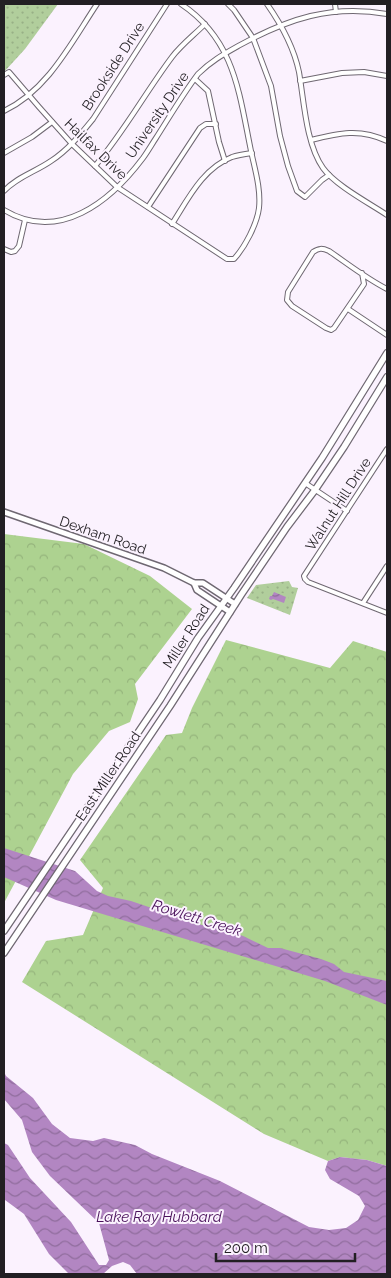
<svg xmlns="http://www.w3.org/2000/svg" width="391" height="1278" viewBox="0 0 391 1278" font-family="Raleway,sans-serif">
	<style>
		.grass { fill: url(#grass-dots) }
		.forest { fill: url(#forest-crowns) }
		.pitch { fill: #b1ce9c }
		.water { fill: url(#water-waves) }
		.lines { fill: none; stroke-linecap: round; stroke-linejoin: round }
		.minor-casing { stroke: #6f6872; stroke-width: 6 }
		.tertiary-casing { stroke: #6f6872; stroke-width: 8 }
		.secondary-casing { stroke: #6f6872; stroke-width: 8 }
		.minor { stroke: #fff; stroke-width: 4 }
		.tertiary { stroke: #fff; stroke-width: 5 }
		.secondary { stroke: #fff; stroke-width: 5.5 }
		.labels { text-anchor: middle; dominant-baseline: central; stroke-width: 4; stroke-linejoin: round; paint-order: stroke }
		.street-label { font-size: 14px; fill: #221f23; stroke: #fbf2fe }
		.water-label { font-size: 15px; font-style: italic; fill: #49115a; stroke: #fbf2fe }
	</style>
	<defs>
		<pattern id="grass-dots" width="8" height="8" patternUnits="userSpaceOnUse" patternTransform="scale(1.25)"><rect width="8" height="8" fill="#b1ce9c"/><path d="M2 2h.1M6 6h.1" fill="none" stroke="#98b086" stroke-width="1.8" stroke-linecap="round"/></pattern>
		<pattern id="forest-crowns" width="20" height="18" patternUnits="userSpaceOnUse" patternTransform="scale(1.25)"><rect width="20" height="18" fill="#add290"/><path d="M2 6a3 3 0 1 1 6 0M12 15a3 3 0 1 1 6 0" fill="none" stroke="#95b47c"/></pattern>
		<pattern id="water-waves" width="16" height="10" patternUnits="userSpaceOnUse" patternTransform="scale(1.25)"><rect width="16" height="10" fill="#b286c2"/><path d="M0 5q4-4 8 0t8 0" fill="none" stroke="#906d9d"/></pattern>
	</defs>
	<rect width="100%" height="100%" fill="#fbf2fe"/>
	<g class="grass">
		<path d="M4 4H58L25 49 4 72Z"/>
		<path d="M289 581 292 587 298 588 290 615 247 598 256 585Z"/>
	</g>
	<g class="forest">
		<path d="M4 534 84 544 150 576 192 609 135 684 138 699 130 722 109 731 73 774 4 903Z"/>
		<path d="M226 640 330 668 353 641 387 652V1166L367 1160 340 1157 328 1161 264 1134 22 982 46 941 83 935 103 888 80 860 166 735 182 733 192 708Z"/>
	</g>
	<path class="pitch" d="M266 587 288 595 289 597 285 607 274 602 270 603 263 597V595L266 596 268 591 265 589Z"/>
	<g class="water">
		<path d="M274 592 286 597 284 603 273 599 271 600 269 599 270 596H272Z"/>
		<path d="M4 848 75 871 97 891 108 896 131 901 202 925 219 927 243 936 268 948H280L321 959 334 964 344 972 387 981V1005L325 981 56 900 4 877Z"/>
		<path d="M4 1072 6 1076 33 1098 52 1124 70 1138 93 1141 104 1138 135 1145 152 1154 220 1181 309 1227 329 1230 346 1228 358 1220 365 1206 359 1196 330 1179 325 1170 328 1161 340 1157 367 1160 387 1166V1274H137L130 1265 123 1262 112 1266 103 1274H69L49 1254 24 1214 5 1200 4 1193V1143L8 1145 30 1178 71 1222 99 1265H106L109 1260 99 1223 50 1176 32 1152 22 1120 4 1099Z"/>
	</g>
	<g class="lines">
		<defs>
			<g id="minor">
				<path d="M228 4 234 10 253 38 271 86 280 136 288 166 297 191 305 197 322 180 329 175"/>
				<path d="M267 4C281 24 294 48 299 72 304 101 306 144 323 168 335 185 369 203 387 215"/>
				<path d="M335 4 336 12"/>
				<path d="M4 75 9 72 39 107 72 144 117 187 227 259H234C245 247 257 224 259 208 261 189 255 170 251 151 239 93 235 40 181 4"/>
				<path d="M195 79 208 91 219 142 225 161"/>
				<path d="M300 81 342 73 364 72 387 76"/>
				<path d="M4 111C48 90 71 43 97 4"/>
				<path d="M311 140C339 133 360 128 387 141"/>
				<path d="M4 153 32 137 52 122"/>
				<path d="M95 166C124 132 145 93 172 57 181 45 194 35 205 24"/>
				<path d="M4 191C17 177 35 172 51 161 68 150 80 135 93 119L167 4"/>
				<path d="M148 207 200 128 206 124H216"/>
				<path d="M4 210C59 243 110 202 143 158 148 151 152 144 156 138 170 116 183 94 198 74 211 61 224 54 240 45 288 19 331 4 387 14"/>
				<path d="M172 224C188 199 203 168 232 157 238 155 245 154 252 153"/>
				<path d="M4 249 11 252 15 251 19 246 25 220"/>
				<path d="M362 273 364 284 334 328 331 330 326 328 292 306 287 300 288 292 313 252C319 248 322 248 329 251 348 264 367 279 387 289"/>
				<path d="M348 309 387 335"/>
				<path d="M387 449 304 576 305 579 308 582 387 613"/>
				<path d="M305 483 347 511"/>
				<path d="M363 603 387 566"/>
			</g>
			<g id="tertiary">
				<path d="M4 512 164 568 194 583H203L235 604"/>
				<path d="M194 583 197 590 230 612"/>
			</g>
			<g id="secondary">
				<path d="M4 931 160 700 198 638 234 588 322 458 387 353"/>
				<path d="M4 953 170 706 241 595 287 527 315 490 344 447 387 377"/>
			</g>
		</defs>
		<use href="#minor" class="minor-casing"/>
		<use href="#tertiary" class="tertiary-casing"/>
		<use href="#secondary" class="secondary-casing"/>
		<use href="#minor" class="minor"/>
		<use href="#tertiary" class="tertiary"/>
		<use href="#secondary" class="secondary"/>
	</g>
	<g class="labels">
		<g class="street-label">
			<text transform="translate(113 66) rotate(-57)">Brookside Drive</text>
			<text transform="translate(157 115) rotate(-56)">University Drive</text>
			<text transform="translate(96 149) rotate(44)">Hailfax Drive</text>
			<text transform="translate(338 504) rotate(-57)">Walnut Hill Drive</text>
			<text transform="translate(103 535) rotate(19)">Dexham Road</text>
			<text transform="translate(186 636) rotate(-57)">Miller Road</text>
			<text transform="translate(108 776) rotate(-56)">East Miller Road</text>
		</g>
		<g class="water-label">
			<text transform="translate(197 918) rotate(17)">Rowlett Creek</text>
			<text x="159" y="1217">Lake Ray Hubbard</text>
		</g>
	</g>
	<rect width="391" height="1278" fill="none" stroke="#221f23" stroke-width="10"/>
	<path d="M216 1253v8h139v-8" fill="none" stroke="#221f23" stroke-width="2.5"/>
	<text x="224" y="1253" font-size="15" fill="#221f23" stroke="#fbf2fe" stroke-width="4" paint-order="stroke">200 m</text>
</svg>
